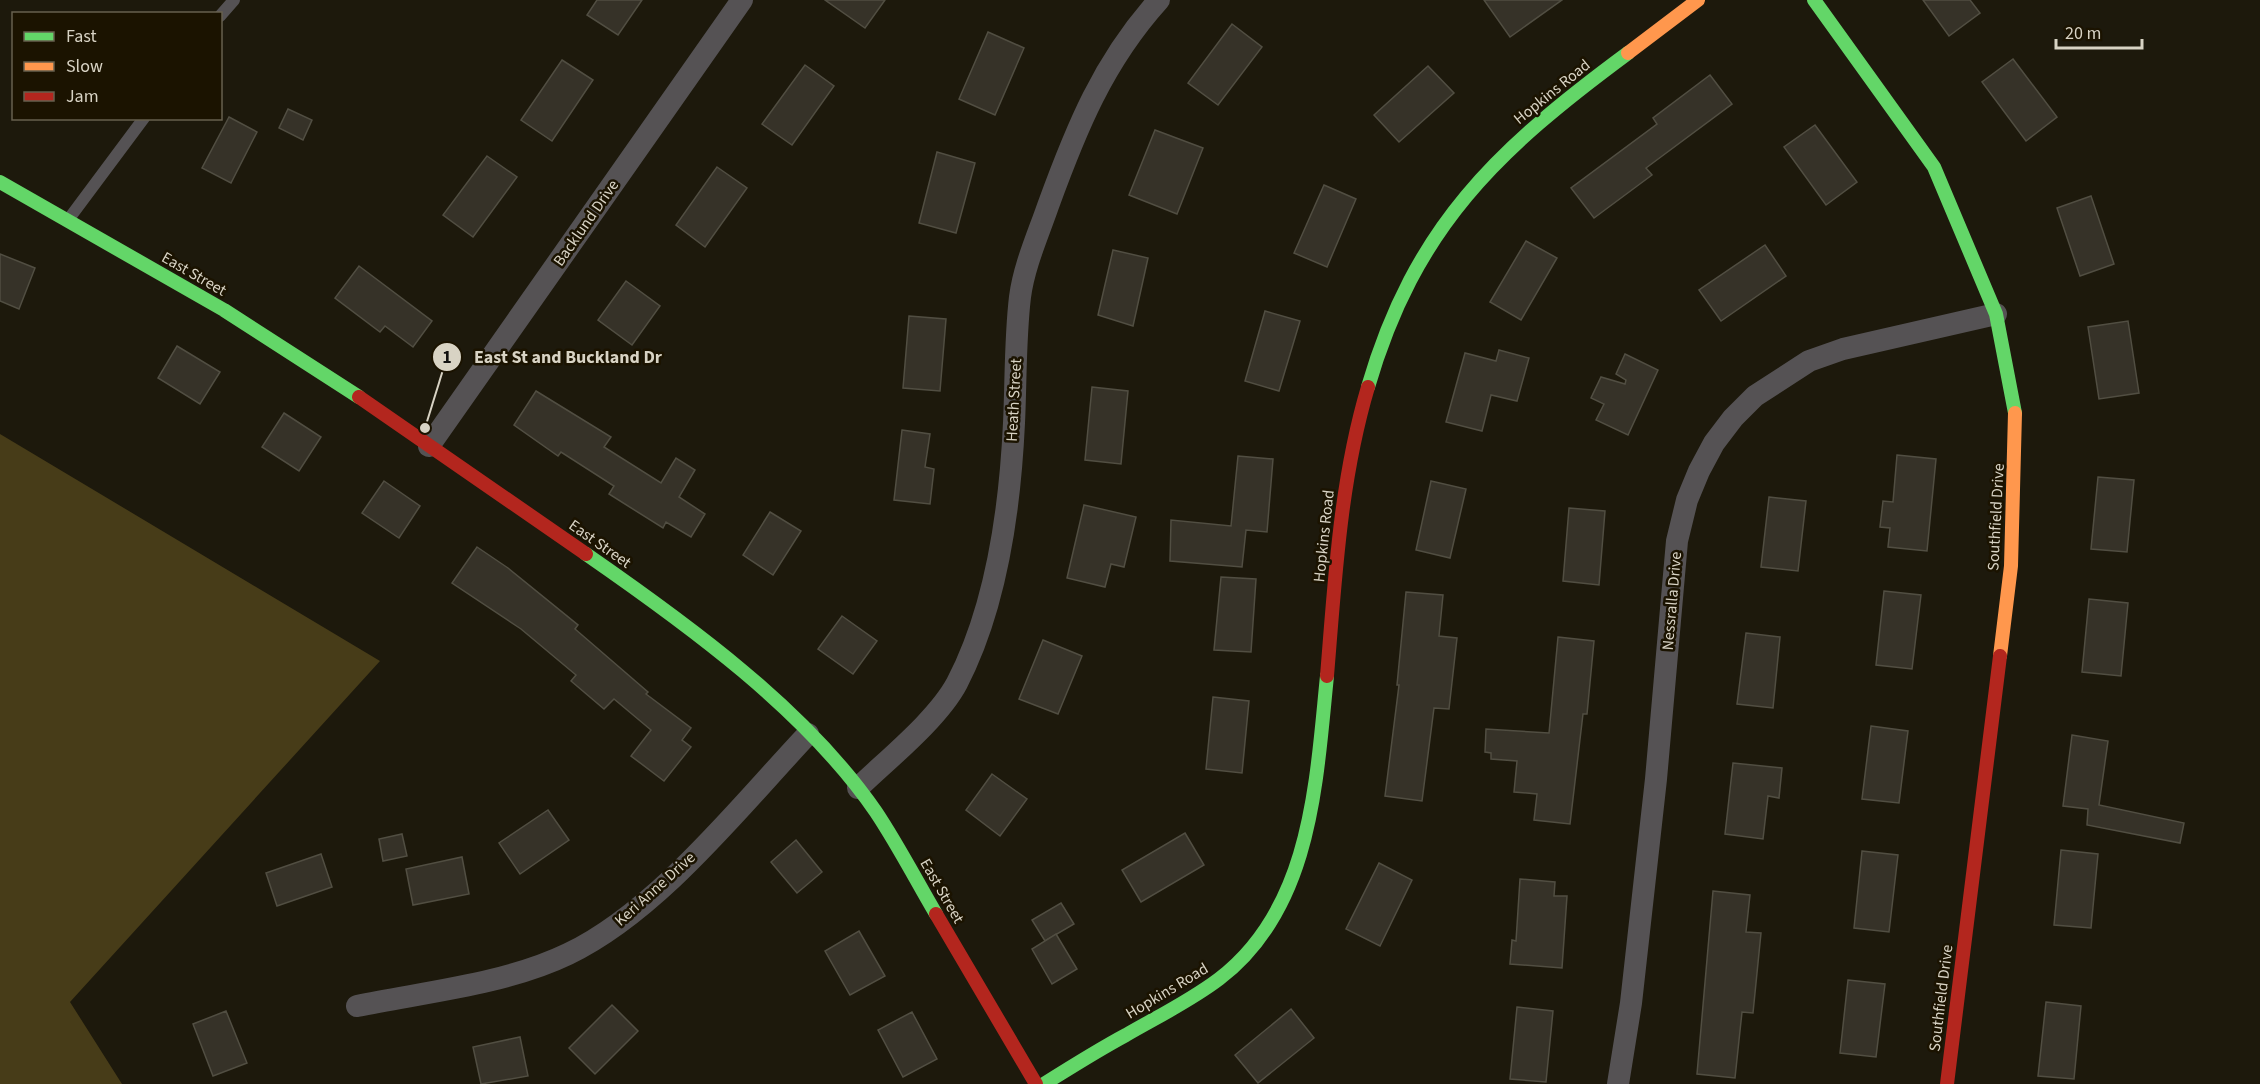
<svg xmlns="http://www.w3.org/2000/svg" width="2260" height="1084" viewBox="0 0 2260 1084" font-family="'Source Sans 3',sans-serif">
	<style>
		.forest { fill: #473c18 }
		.building { fill: #363228; stroke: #514e42; stroke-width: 1.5 }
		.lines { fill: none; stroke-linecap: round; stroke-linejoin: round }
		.lane { stroke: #555254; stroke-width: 12 }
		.street { stroke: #555254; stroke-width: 22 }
		.fast { stroke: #63d668; stroke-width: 14 }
		.slow { stroke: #ff974d; stroke-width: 14 }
		.jam { stroke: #b3261e; stroke-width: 14 }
		.labels { text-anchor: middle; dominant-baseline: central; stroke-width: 5; stroke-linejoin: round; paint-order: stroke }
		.street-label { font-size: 16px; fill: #d8d3c4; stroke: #1b1300 }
		.leader { fill: none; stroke: #d8d3c4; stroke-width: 2 }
		.callout-dot { fill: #d8d3c4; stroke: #1b1300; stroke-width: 2 }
		.mark-label { font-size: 18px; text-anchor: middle; font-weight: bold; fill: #111 }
		.callout-label { font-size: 18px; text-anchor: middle; font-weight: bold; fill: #d8d3c4; stroke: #1b1300; stroke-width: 5; stroke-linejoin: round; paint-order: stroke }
	</style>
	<rect width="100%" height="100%" fill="#1d190c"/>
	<path class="forest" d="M0 434 380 661 70 1002 122 1084H0Z"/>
	<g class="building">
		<path d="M597 0H642L618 35 587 15Z"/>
		<path d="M825 0H885L865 28Z"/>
		<path d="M1484 0H1562L1510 37Z"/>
		<path d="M1923 0H1970L1980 13 1949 36Z"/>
		<path d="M1232 24 1262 47 1218 105 1188 83Z"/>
		<path d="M988 32 1024 48 995 115 959 99Z"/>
		<path d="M2013 59 2057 117 2026 141 1982 82Z"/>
		<path d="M562 60 593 80 552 141 521 120Z"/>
		<path d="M805 65 834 86 792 145 762 124Z"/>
		<path d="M1428 66 1454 93 1399 142 1374 115Z"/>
		<path d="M1710 75 1732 104 1646 168 1652 175 1594 218 1571 188 1657 124 1653 118Z"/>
		<path d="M288 109 312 120 303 140 279 128Z"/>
		<path d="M229 117 257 132 231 183 202 168Z"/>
		<path d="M1815 125 1857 182 1826 205 1784 147Z"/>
		<path d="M1155 130 1203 148 1177 214 1129 195Z"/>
		<path d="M937 152 975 163 956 233 919 223Z"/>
		<path d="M487 156 517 177 473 237 443 215Z"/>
		<path d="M717 167 747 188 705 247 676 225Z"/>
		<path d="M1324 185 1356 199 1327 267 1294 253Z"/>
		<path d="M2091 196 2114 264 2080 276 2057 208Z"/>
		<path d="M1526 241 1557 258 1521 320 1490 302Z"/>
		<path d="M1765 245 1786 276 1721 321 1699 290Z"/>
		<path d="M1113 250 1148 258 1133 326 1098 315Z"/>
		<path d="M0 254 35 268 19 309 0 301Z"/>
		<path d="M359 266 432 321 413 347 385 326 380 332 335 298Z"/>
		<path d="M626 281 660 306 632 345 598 320Z"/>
		<path d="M1265 311 1300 321 1279 391 1245 381Z"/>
		<path d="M909 316 946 319 940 391 903 388Z"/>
		<path d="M2128 321 2139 393 2099 399 2088 327Z"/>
		<path d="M177 346 220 372 200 404 158 378Z"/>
		<path d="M1499 350 1529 358 1517 401 1491 395 1482 431 1446 422 1465 353 1496 361Z"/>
		<path d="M1625 354 1658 370 1628 435 1596 420 1604 404 1591 398 1601 377 1625 384 1626 380 1616 374Z"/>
		<path d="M1092 387 1128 391 1121 464 1085 460Z"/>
		<path d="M536 391 611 437 604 447 661 483 676 458 695 470 679 497 705 514 691 537 666 522 663 528 609 494 614 486 561 452 558 456 514 425Z"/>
		<path d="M284 413 321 437 299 471 262 447Z"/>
		<path d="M902 430 930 434 925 467 934 469 930 504 894 500Z"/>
		<path d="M1897 455 1936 459 1927 551 1888 547 1890 528 1880 527 1883 501 1893 502Z"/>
		<path d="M1238 456 1273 459 1267 532 1246 530 1242 567 1170 561 1171 520 1231 526Z"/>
		<path d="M2098 477 2134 480 2127 552 2091 549Z"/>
		<path d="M384 481 420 506 399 538 362 513Z"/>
		<path d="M1431 481 1466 489 1450 558 1416 550Z"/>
		<path d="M1769 497 1806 501 1798 571 1761 567Z"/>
		<path d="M1084 505 1136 517 1124 567 1111 564 1105 587 1067 578Z"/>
		<path d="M1569 508 1605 511 1599 585 1563 581Z"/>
		<path d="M770 512 801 531 773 575 743 555Z"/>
		<path d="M477 547 508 568 578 625 575 629 648 692 646 694 691 728 682 740 691 747 664 781 631 756 651 730 614 699 604 709 571 681 576 675 521 629 452 583Z"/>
		<path d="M1221 577 1256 579 1251 652 1214 650Z"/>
		<path d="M1884 591 1921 595 1912 669 1876 665Z"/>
		<path d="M1406 592 1443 595 1439 636 1457 638 1449 709 1434 708 1422 801 1385 796 1399 685H1397Z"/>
		<path d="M2089 599 2128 603 2121 676 2082 672Z"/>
		<path d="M842 616 877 641 853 674 818 649Z"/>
		<path d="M1746 633 1780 637 1773 708 1737 704Z"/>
		<path d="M1558 637 1594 641 1587 714H1583L1570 824 1534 820 1537 794 1514 792 1517 761 1491 759V753L1485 752 1486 729 1549 733Z"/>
		<path d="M1043 640 1082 656 1058 714 1019 699Z"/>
		<path d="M1213 697 1249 701 1242 773 1206 769Z"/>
		<path d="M1871 726 1908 731 1899 803 1862 799Z"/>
		<path d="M2072 735 2108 741 2099 805 2184 823 2180 843 2087 825 2088 809 2063 806Z"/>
		<path d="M1733 763 1782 768 1779 798 1768 796 1763 839 1725 834Z"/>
		<path d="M992 774 1027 799 1000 836 966 810Z"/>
		<path d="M548 810 569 840 520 874 499 843Z"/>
		<path d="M1185 833 1204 865 1141 902 1122 870Z"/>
		<path d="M402 834 407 856 383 861 379 839Z"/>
		<path d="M796 840 822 872 797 893 771 862Z"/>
		<path d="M2061 850 2098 854 2091 928 2054 925Z"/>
		<path d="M1862 851 1898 855 1889 932 1854 928Z"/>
		<path d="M321 854 332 887 277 906 266 873Z"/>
		<path d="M462 857 469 894 413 905 406 869Z"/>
		<path d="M1379 863 1412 880 1380 946 1346 929Z"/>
		<path d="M1520 879 1555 882 1554 896H1567L1562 968 1510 964 1512 940 1516 941Z"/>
		<path d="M1713 891 1750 895 1746 932 1761 933 1753 1013 1742 1012 1735 1078 1697 1074Z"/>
		<path d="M1061 903 1074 924 1045 941 1032 920Z"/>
		<path d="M859 931 885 976 850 995 825 951Z"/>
		<path d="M1056 934 1077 969 1052 984 1032 949Z"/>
		<path d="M1848 980 1885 984 1876 1057 1840 1053Z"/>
		<path d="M2046 1002 2081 1006 2074 1079 2038 1076Z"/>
		<path d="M612 1005 638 1031 595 1074 569 1048Z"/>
		<path d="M1517 1007 1553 1011 1546 1082 1510 1079Z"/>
		<path d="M1291 1009 1314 1038 1258 1083 1235 1055Z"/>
		<path d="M226 1011 247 1063 213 1076 193 1024Z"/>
		<path d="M912 1012 937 1059 903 1077 878 1030Z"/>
		<path d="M520 1037 528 1076 481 1084 473 1047Z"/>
	</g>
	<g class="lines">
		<g class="lane">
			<path d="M220 16 234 0"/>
			<path d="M68 220 144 118"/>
		</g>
		<g class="street">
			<path d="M429 446 742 0"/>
			<path d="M858 788C888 759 938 719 957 683 997 606 1010 509 1014 423 1016 381 1015 339 1020 297 1024 266 1038 235 1048 206 1076 129 1103 62 1159 0"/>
			<path d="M357 1006C425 992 506 984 568 954 658 911 740 806 808 734"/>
			<path d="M1618 1084 1631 1003 1656 779 1677 541 1687 500 1699 471 1714 443 1733 418 1755 396 1809 361 1843 349 1996 314"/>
		</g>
		<g class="fast">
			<path d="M1814 0 1934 167 1996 314 2015 413"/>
			<path d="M0 182 224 310 359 397"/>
			<path d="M1368 387C1415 226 1497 150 1628 53"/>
			<path d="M586 554C687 624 806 710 876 812 898 845 916 880 936 914"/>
			<path d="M1044 1084C1071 1067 1098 1050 1126 1035 1157 1017 1190 1001 1219 979 1312 908 1316 783 1327 676"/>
		</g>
		<g class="slow">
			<path d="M1628 53 1698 0"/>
			<path d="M2000 656 2011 566 2015 413"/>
		</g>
		<g class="jam">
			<path d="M359 397 586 554"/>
			<path d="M1327 676C1335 579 1340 481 1368 387"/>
			<path d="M936 914 1036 1084"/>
			<path d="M1947 1084 2000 656"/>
		</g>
	</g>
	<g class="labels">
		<g class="street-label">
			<text transform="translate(1552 92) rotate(-39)">Hopkins Road</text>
			<text transform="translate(586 223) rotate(-55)">Backlund Drive</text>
			<text transform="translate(194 274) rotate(30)">East Street</text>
			<text transform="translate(1014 400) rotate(-87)">Heath Street</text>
			<text transform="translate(1996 517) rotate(-87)">Southfield Drive</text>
			<text transform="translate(1324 536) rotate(-84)">Hopkins Road</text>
			<text transform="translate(600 544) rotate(35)">East Street</text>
			<text transform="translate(1672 601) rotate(-85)">Nessralla Drive</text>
			<text transform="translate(655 889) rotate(-42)">Keri Anne Drive</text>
			<text transform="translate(942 891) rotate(60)">East Street</text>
			<text transform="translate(1167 991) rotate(-31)">Hopkins Road</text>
			<text transform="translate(1941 998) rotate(-83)">Southfield Drive</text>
		</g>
	</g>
	<path class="leader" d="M425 428L447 357"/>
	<g class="callout-dot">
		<circle cx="425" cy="428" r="6"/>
		<circle cx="447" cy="357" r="15"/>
	</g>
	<g class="mark-label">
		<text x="447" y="363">1</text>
	</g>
	<g class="callout-label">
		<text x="568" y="363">East St and Buckland Dr</text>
	</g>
	<rect x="12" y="12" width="210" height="108" fill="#1b1300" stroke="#67604e" stroke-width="1.5"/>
	<rect x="24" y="32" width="30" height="9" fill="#63d668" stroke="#67604e" stroke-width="1.5"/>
	<text x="66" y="42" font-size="18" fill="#d8d3c4">Fast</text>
	<rect x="24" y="62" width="30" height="9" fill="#ff974d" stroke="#67604e" stroke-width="1.5"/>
	<text x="66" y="72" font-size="18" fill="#d8d3c4">Slow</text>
	<rect x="24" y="92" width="30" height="9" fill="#b3261e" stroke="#67604e" stroke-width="1.5"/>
	<text x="66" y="102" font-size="18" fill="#d8d3c4">Jam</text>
	<path d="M2056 39v9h86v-9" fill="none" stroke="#d8d3c4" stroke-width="3"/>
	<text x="2065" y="39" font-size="18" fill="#d8d3c4" stroke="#1b1300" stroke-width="4.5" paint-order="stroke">20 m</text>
</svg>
